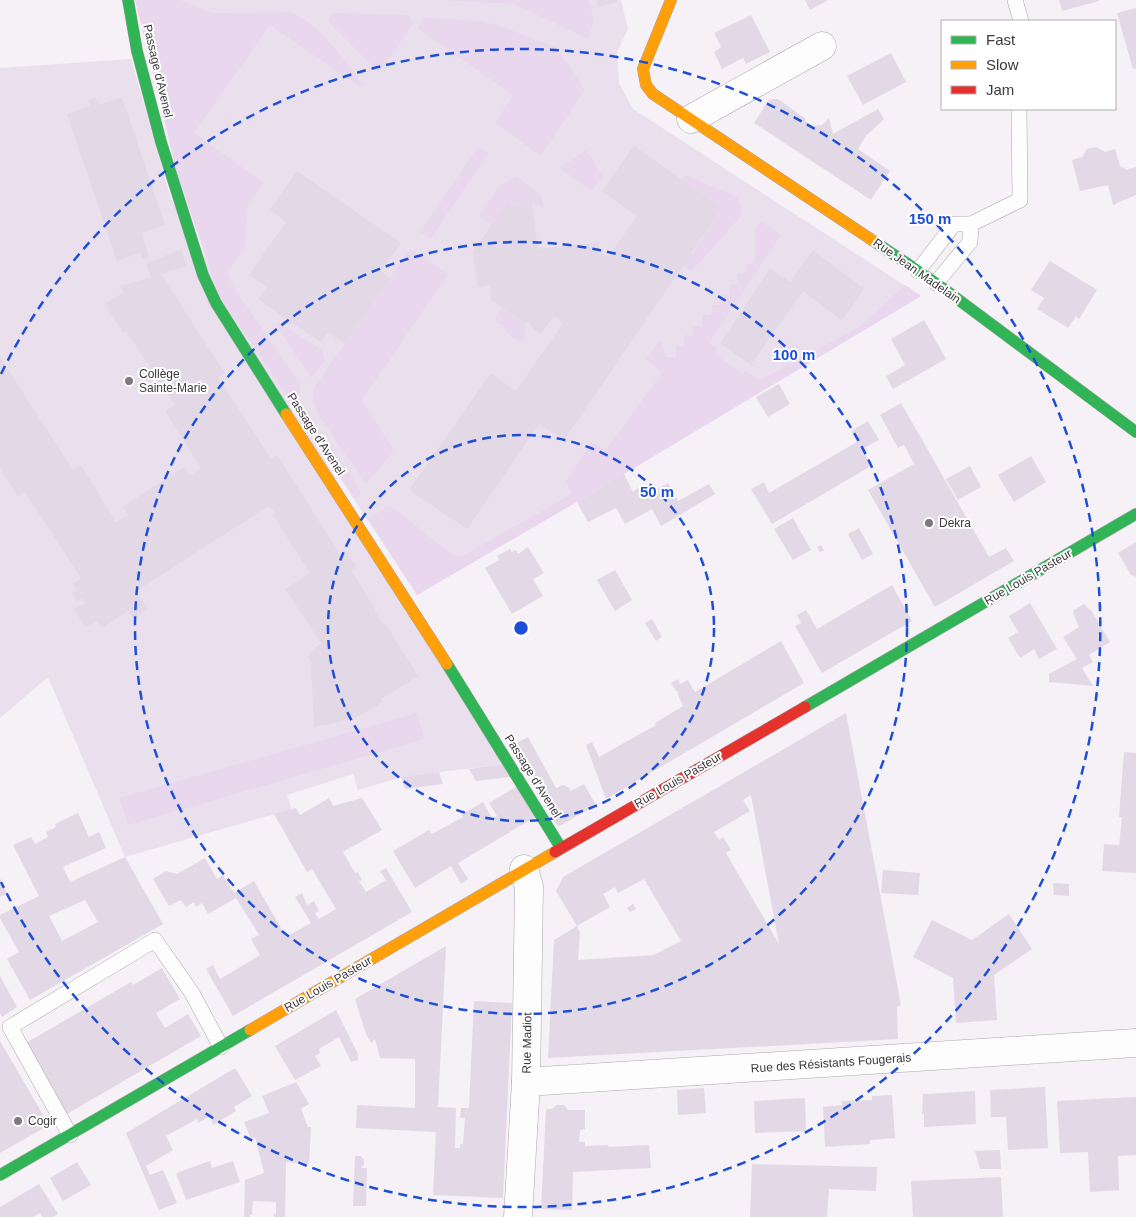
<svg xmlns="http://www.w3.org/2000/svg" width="1136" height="1217" viewBox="0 0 1136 1217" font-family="Helvetica,sans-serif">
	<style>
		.built { fill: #eae0ed }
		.green { fill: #e8d7ed }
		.building { fill: #e3d9e6; fill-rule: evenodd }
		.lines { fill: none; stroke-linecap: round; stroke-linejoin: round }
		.lane-casing { stroke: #aca7ac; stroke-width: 16 }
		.street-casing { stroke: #aca7ac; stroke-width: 29 }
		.fast-casing { stroke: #aca7ac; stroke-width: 12 }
		.slow-casing { stroke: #aca7ac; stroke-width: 12 }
		.jam-casing { stroke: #aca7ac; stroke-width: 12 }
		.lane { stroke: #fefdfe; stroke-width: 15 }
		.street { stroke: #fefdfe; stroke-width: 28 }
		.fast { stroke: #30b455; stroke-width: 11 }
		.slow { stroke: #ff9f0a; stroke-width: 11 }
		.jam { stroke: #e5322d; stroke-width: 11 }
		.ring { fill: none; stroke: #1d4ed8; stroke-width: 2.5; stroke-dasharray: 9 6 }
		.poi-dot { fill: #7e797f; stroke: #fff; stroke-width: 2 }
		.labels { text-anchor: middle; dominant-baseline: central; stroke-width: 4; stroke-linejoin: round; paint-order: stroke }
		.street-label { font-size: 12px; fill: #3d393e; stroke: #fff }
		.poi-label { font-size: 12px; fill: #3d393e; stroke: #fff; text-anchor: start }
		.centre { fill: #1d4ed8; stroke: #fff; stroke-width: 2.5 }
		.ring-label { font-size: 15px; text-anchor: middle; font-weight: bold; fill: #1d4ed8; stroke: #fff; stroke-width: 4; stroke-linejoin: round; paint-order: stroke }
	</style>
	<rect width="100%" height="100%" fill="#f6f0f7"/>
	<g class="built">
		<path d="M135 0H621L628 29 617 52 619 83 633 109 921 296 604 486 417 595 219 295Z"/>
		<path d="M131 59 171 199 504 764 402 777 358 790 353 774 287 795 292 809 125 857 48 677 0 718V68Z"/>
	</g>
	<g class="green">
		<path d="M135 0H180L212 13 290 12C319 23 344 59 362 84L360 87 270 25 194 133 264 183 247 207 245 247 228 272 232 285 300 384V400L360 490V495L356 499 219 295 177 173Z"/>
		<path d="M441 0H589L594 21 588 39 514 4Z"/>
		<path d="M332 13 410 15 413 24 379 73 328 21Z"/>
		<path d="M425 18 482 21 506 28 555 47 571 68 585 90 541 156 495 123 513 95 417 28Z"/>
		<path d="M478 147 488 154 430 239 420 232Z"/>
		<path d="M586 150 603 177 591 191 560 168Z"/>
		<path d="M686 175 737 197 741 206V216L692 271 684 267 722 208 682 180Z"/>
		<path d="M517 177C526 182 532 189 541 195L544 208 532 203 509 206 508 201 491 224 480 217C483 205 495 197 499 185Z"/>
		<path d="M761 221 781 235 709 343 717 349 715 354 742 374 746 371 760 380 859 327 905 285 921 296 604 486 417 595 368 519 388 506 395 509 450 553 457 556 464 555 572 494 566 482 591 442 606 450 662 373 646 359 660 340 666 357H676V346H684V335L694 336 693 326H702L703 315H711L712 305H720V295L729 294V285L738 284V273L747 272 746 264 755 263V228Z"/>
		<path d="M410 249 448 274 362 400 394 451 366 484 318 414 313 401 314 388Z"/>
		<path d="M502 308 525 323V341C512 340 508 336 502 324H497L495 318Z"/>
		<path d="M278 322 322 350 325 361 311 378 276 325Z"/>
		<path d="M417 713 425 739 128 825 119 798Z"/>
	</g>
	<g class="building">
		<path d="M596 0H617L618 2 598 7Z"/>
		<path d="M805 0H828L810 10Z"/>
		<path d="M1059 0H1099V1L1062 11Z"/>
		<path d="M1136 8V68L1133 69 1117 13Z"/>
		<path d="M751 15 770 52 746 64 743 58 722 69 714 52 721 47 714 33Z"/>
		<path d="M891 53 906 82 863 105 847 76Z"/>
		<path d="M122 97 165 225 142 233 149 257 142 259 140 253 117 261 67 114 90 106 88 100 95 98 99 105Z"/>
		<path d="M772 99H778L806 119 805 121 812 126 822 125 829 118 833 134 878 109 884 119 866 136 858 149 890 171 871 200 754 123 768 101Z"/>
		<path d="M634 146 722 208 691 253 692 255 684 267 683 266 564 440 539 424 467 529 409 490 491 373 516 391 563 323 554 316 541 334 531 327 529 322 525 323 491 300 490 285 478 287 473 252 508 200 509 206 532 203 538 249 599 242 600 252 608 257 637 216 602 191Z"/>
		<path d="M1096 147 1105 152 1115 149 1120 166 1127 170 1136 167V195L1113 205 1108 185 1080 191 1072 160 1082 157 1087 149Z"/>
		<path d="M297 171 401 243 381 271 390 278 345 343 342 342 328 332 320 342 258 299 267 287 249 275 286 222 270 210Z"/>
		<path d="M181 249 186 266 161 274 225 373 218 377 271 459 277 455 340 554 341 555 347 551 356 566 351 570 375 609 374 610 383 624 385 623 418 676 381 699 383 702 361 715 345 721 314 727 311 667 313 666 308 656 313 649 321 643 285 589 310 573 273 515 275 513 269 506 136 591 148 609 133 618 128 611 102 628 97 621 86 628 74 609 85 603 82 598 77 601 72 593 77 590 73 584 81 578 25 492 18 497 0 469V357L73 470 81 465 116 522 128 515 123 506 185 467 190 475 201 468 165 411 175 405 126 331 123 333 105 304 124 292 120 286 151 277 146 264Z"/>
		<path d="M813 250 862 287 863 285 865 287 842 321 803 291 752 363 754 367 720 343 769 270V268L790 282Z"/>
		<path d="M1050 261 1097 290 1079 319 1076 316 1068 328 1037 309 1044 298 1031 290Z"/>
		<path d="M924 320 946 359 893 389 886 376 905 365 891 339Z"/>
		<path d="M779 384 790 404 768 417 756 397Z"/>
		<path d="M901 403 989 557 1006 548 1014 561 935 607 868 490 914 464 904 445 898 448 880 415Z"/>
		<path d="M868 421 879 440 862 449 871 466 772 524 751 489 764 482 769 493 857 442 851 431Z"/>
		<path d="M1031 456 1046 482 1014 502 998 475Z"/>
		<path d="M970 466 981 487 958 500 946 479Z"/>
		<path d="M624 474 633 492 638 488 644 497 652 493 654 488 657 489 668 483 678 501 709 484 715 494 661 526 652 509 625 524 616 508 588 522 577 502Z"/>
		<path d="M793 518 811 550 793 560 774 529Z"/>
		<path d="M859 528 873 554 862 560 848 534Z"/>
		<path d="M1136 542V577L1131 575 1118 553Z"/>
		<path d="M821 545 824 550 820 552 817 547Z"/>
		<path d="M528 547 544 573 533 579 543 596 512 614 485 568 499 560 497 556 510 549 512 552 516 550 518 554Z"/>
		<path d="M615 570 632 600 615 611 597 580Z"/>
		<path d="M892 585 912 621 822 673 795 626 801 623 797 615 806 610 817 629Z"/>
		<path d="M1030 603 1057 649 1039 659 1034 649 1020 658 1008 638 1018 632 1009 616Z"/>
		<path d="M1084 604 1090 610H1091L1110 642 1089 655 1093 662 1082 668 1093 686 1049 682V674L1077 659 1063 637 1079 627 1073 613 1074 610Z"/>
		<path d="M652 619 662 637 656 641 645 623Z"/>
		<path d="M781 641 804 683 606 799 586 745 592 742 599 757 656 725 655 723 683 706 678 695V691H676L671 683 678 679 680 684 688 680 695 692Z"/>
		<path d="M846 713 901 1005 897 1007 898 1039 548 1058 554 940 577 926 580 933 578 960 654 955 681 941 644 879 618 893 615 887 603 894 610 907 577 926 556 891 563 877ZM751 795 779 944 726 853 731 850 723 837 719 840 714 832 750 811 743 800Z"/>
		<path d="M528 737 556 788 563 785 568 787 571 791 584 784 596 805 558 827 520 758 518 742Z"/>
		<path d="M1124 752 1136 753V873L1102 871 1104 844 1119 845 1122 817H1119Z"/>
		<path d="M504 764 511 777 476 781 469 769Z"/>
		<path d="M439 772 443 784 405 789 401 777Z"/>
		<path d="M517 786 535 817 458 863 468 879 461 884 451 866 415 888 393 851 429 830 432 834 463 817 461 815 483 802 492 818 497 816 489 803Z"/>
		<path d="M329 798 333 806 362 798 382 830 343 852 355 873 358 872 362 880 359 881 366 892 386 880 380 871 386 868 412 912 233 1016 206 969 213 965 220 979 260 955 251 939 259 935 256 930 236 898 208 914 202 903 196 907 194 902 186 907 181 900 169 906 153 879 166 871 177 874 205 858 217 879 223 875 234 893 254 881 286 937 311 923 295 897 302 893 307 905 314 901 319 911 315 913 319 919 336 909 312 869 307 872 274 814 296 808 300 815Z"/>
		<path d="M78 813 89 837 99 832 106 848 63 867 70 882 125 857 163 924 30 1000 7 959 19 952 0 918V915L39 896 13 845 31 837 35 844 48 837 46 832 56 827 55 824ZM85 900 98 922 62 941 49 916Z"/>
		<path d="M883 870 920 873 918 895 881 893Z"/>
		<path d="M0 878 7 894 0 897Z"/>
		<path d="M1053 883 1069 884V896L1054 895Z"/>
		<path d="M633 904 636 909 630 912 627 908Z"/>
		<path d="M1009 914 1032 949 994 975 997 1020 956 1023 953 978 913 957 932 920 972 940Z"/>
		<path d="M446 946 438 1107 456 1108 455 1148H460V1144H463L465 1118H460L461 1108H469L474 1001 512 1003 503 1198 433 1195 436 1132 356 1128 357 1105 415 1108V1059L380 1058 375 1039 371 1043 366 1034 355 999Z"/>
		<path d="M162 968 180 999 156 1013 165 1028 188 1014 201 1036 67 1114 26 1043 131 982 133 985Z"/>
		<path d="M0 976 17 1007 2 1017 0 1013Z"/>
		<path d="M336 1010 358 1054V1060L351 1062 339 1037 319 1049 320 1053 315 1056 321 1066 295 1080 275 1046Z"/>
		<path d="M0 1041 49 1125 0 1153Z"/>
		<path d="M235 1068 252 1096 234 1107 236 1111 213 1125 210 1116 198 1123 197 1119 166 1136 173 1150 146 1166 150 1175 163 1170 177 1203 159 1210 126 1133Z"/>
		<path d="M296 1082 309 1104 301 1109 308 1127H311L309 1164 286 1162 285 1217H274V1213L276 1214V1202L253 1201 252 1215H250V1217H244L245 1180 264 1173 255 1137 251 1139 244 1122 269 1113 262 1096Z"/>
		<path d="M1045 1087 1048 1148 1008 1150 1006 1117H991L990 1090Z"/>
		<path d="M704 1088 706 1113 678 1115 677 1090Z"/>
		<path d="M975 1091 976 1124 924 1127V1114H922L923 1094Z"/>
		<path d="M892 1095 895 1138 870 1140V1144L825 1147 823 1107 842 1105 841 1101 872 1100V1096Z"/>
		<path d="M1136 1097V1155L1118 1156 1119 1190 1090 1192 1088 1152 1060 1153 1057 1101Z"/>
		<path d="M805 1098 806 1131 755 1133 754 1101Z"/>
		<path d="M557 1105H564L568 1110H585V1129L580 1130 579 1142H585V1146L608 1145 609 1147 649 1145 651 1168 573 1172 572 1210 541 1209 546 1109H552Z"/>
		<path d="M1000 1150 1001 1169H980L975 1151Z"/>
		<path d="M355 1156H361L364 1160V1164L361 1168H367L366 1206H353Z"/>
		<path d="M210 1161 212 1168 233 1161 240 1182 186 1200 176 1173Z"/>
		<path d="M77 1162 91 1185 63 1201 50 1178Z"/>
		<path d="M752 1164 877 1167 876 1191 829 1189 827 1217H750Z"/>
		<path d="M1001 1177 1003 1217H913L911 1181Z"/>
		<path d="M39 1184 58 1214 53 1217H42L40 1213 33 1217H0V1207Z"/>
	</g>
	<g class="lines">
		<defs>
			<g id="lane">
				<path d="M1015 0 1021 21"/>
				<path d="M971 224 1020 200 1019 109"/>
				<path d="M918 271 954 224H971L970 242 936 283"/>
				<path d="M70 1135 10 1027 155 940 192 993 221 1047"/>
			</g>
			<g id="street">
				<path d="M691 119 822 46"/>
				<path d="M526 1082 1136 1043"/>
				<path d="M518 1217 526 1082 529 887 524 869"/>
			</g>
			<g id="fast">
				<path d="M128 0 137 51 161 142 203 275 216 303 286 414"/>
				<path d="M875 242 936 283 1136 432"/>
				<path d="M447 664 561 848"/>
				<path d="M805 707 1136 514"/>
				<path d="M0 1175 250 1030"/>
			</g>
			<g id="slow">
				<path d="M671 0 643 69 646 85 653 94 875 242"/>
				<path d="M286 414 447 664"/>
				<path d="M250 1030 555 852"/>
			</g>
			<path id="jam" d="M555 852 805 707"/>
		</defs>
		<use href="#lane" class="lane-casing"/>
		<use href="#street" class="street-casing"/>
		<use href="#fast" class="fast-casing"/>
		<use href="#slow" class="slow-casing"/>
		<use href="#jam" class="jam-casing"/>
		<use href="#lane" class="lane"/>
		<use href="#street" class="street"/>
		<use href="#fast" class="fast"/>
		<use href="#slow" class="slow"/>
		<use href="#jam" class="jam"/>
	</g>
	<g class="ring">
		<circle cx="521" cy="628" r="193"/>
		<circle cx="521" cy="628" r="386"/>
		<path d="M1 374A579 579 0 1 1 1 882"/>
	</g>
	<g class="poi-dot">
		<circle cx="129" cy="381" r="5"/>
		<circle cx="929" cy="523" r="5"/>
		<circle cx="18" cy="1121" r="5"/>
	</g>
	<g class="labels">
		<g class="street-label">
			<text transform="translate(158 71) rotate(77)">Passage d'Avenel</text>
			<text transform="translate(917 271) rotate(35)">Rue Jean Madelain</text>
			<text transform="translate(316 434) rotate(57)">Passage d'Avenel</text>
			<text transform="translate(1028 577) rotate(-30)">Rue Louis Pasteur</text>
			<text transform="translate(533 776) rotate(58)">Passage d'Avenel</text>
			<text transform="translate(678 780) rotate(-30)">Rue Louis Pasteur</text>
			<text transform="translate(328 984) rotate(-30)">Rue Louis Pasteur</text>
			<text transform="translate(527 1043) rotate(-89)">Rue Madiot</text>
			<text transform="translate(831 1063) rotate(-4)">Rue des Résistants Fougerais</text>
		</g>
		<g class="poi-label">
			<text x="139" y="374">Collège<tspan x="139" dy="14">Sainte-Marie</tspan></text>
			<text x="939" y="523">Dekra</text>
			<text x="28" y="1121">Cogir</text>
		</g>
	</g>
	<circle cx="521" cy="628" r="8" class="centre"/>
	<g class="ring-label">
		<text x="930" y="224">150 m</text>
		<text x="794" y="360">100 m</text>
		<text x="657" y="497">50 m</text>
	</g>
	<rect x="941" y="20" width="175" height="90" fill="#ffffff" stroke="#b1b0b2"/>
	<rect x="951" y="36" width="25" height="8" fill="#30b455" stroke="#b1b0b2"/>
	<text x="986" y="45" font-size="15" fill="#3d393e">Fast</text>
	<rect x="951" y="61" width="25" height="8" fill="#ff9f0a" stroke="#b1b0b2"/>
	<text x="986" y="70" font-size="15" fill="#3d393e">Slow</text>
	<rect x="951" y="86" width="25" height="8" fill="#e5322d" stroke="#b1b0b2"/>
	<text x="986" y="95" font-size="15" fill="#3d393e">Jam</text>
</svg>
